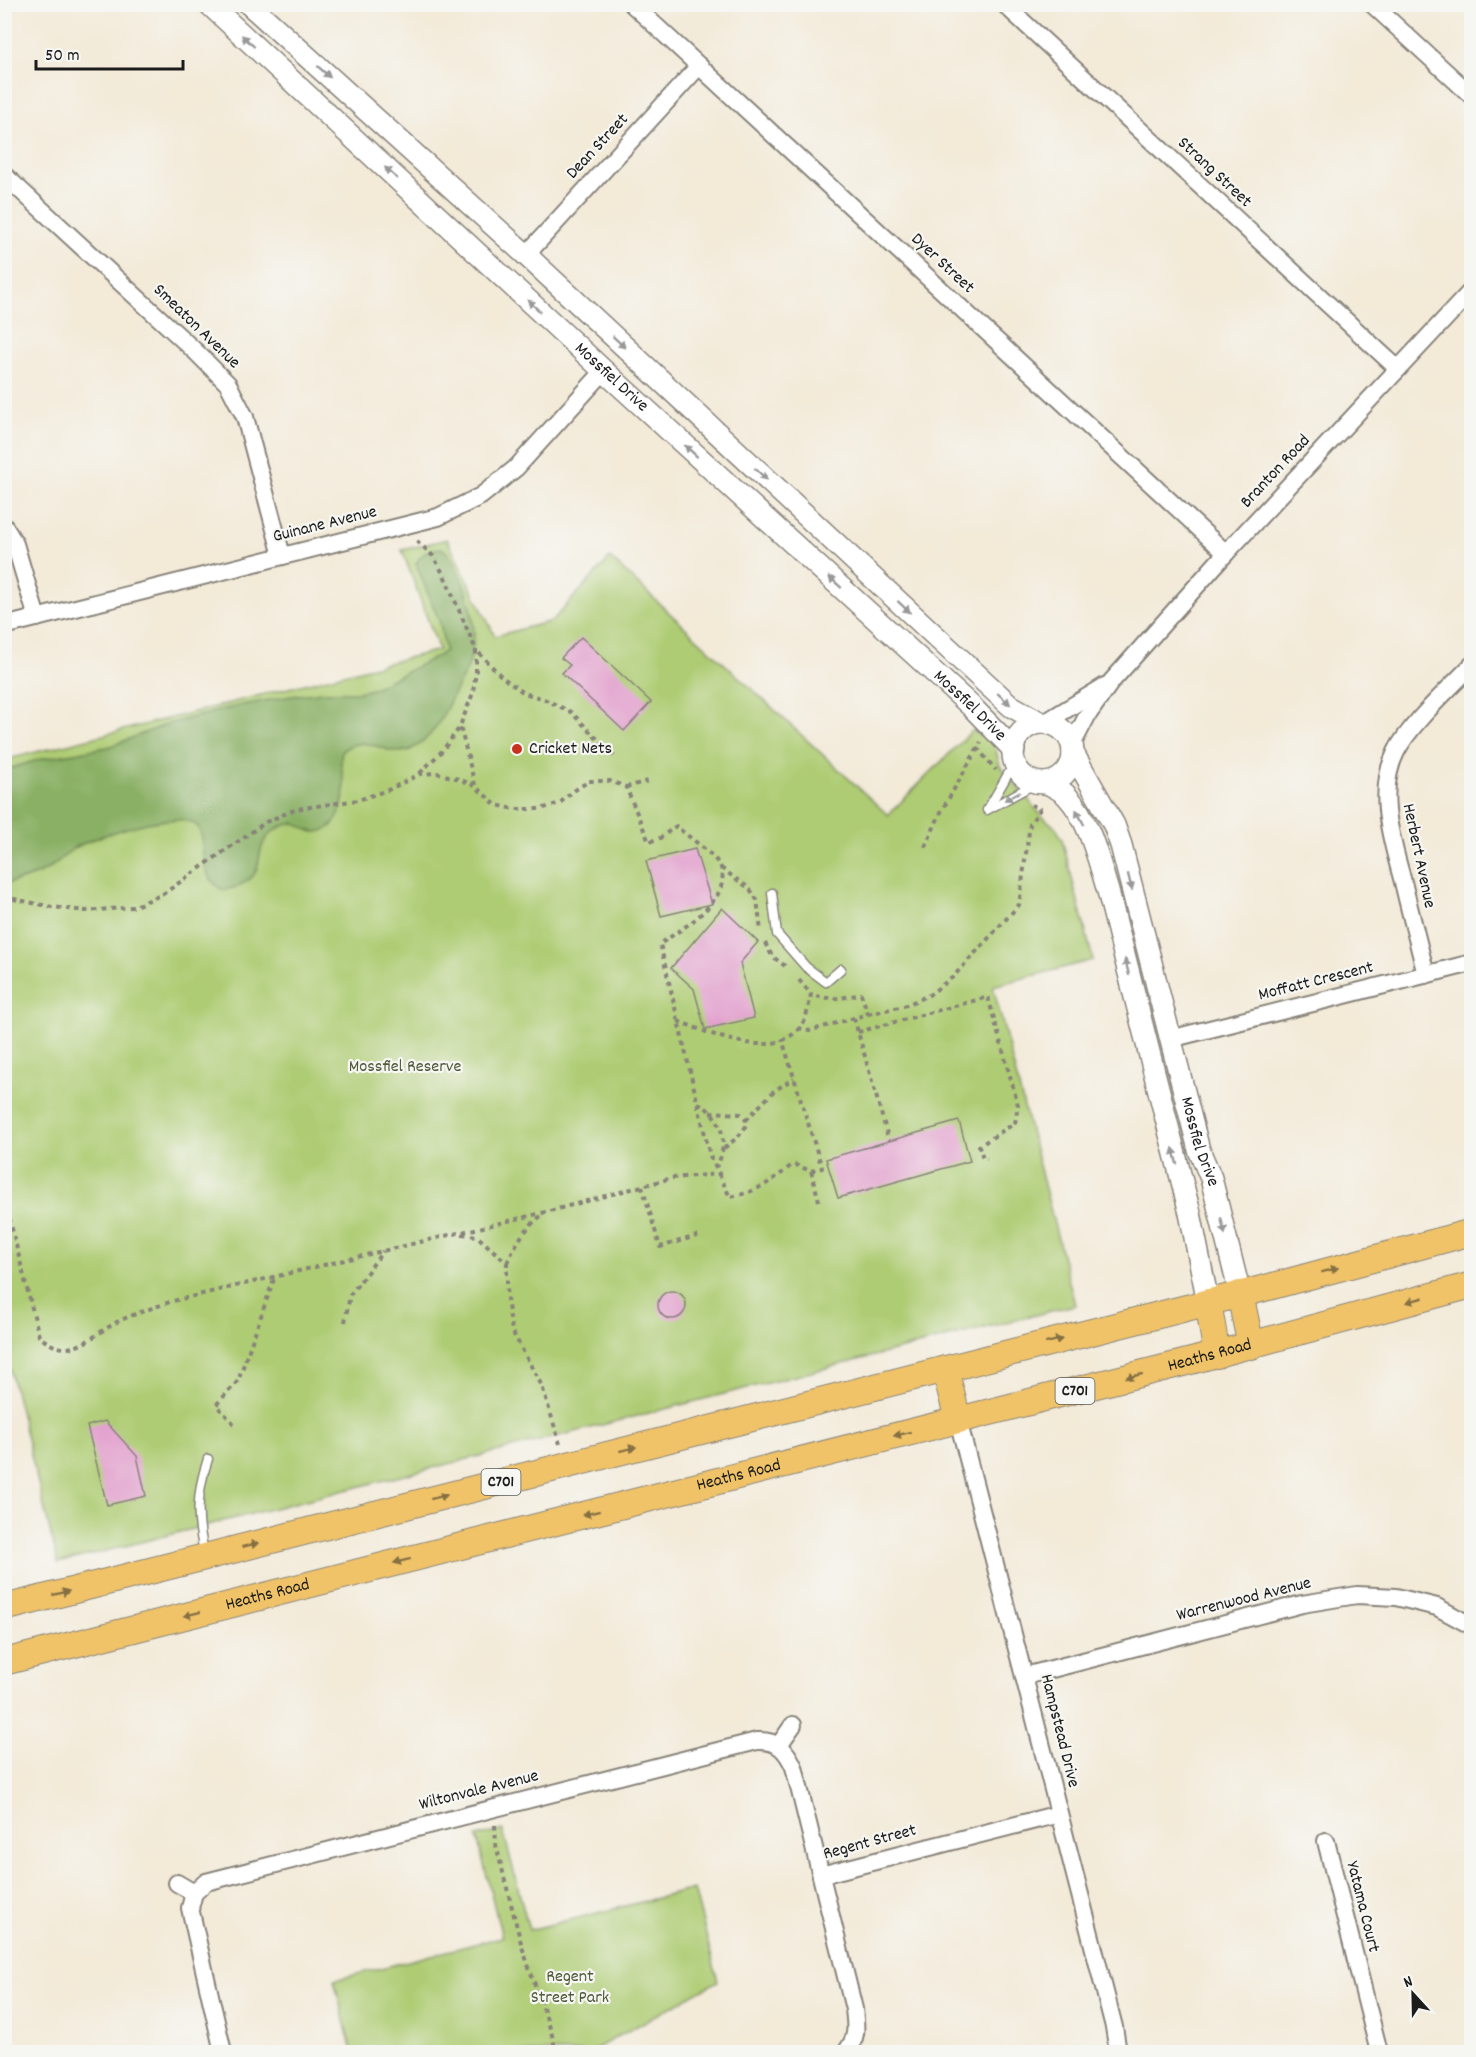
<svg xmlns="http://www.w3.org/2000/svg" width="1476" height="2057" viewBox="0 0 1476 2057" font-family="Dekko,sans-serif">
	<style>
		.green { fill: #aecc73; stroke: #657448; stroke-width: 1.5 }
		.forest { fill: #8ab065; stroke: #536640; stroke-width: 1.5 }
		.building { fill: #e2a0ce }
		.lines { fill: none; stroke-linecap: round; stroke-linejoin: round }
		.service-casing { stroke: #88837a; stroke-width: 11 }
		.minor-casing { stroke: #88837a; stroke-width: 20 }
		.tertiary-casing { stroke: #88837a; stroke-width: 24 }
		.primary-casing { stroke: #88837a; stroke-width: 28 }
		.path { stroke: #88837a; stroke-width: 4; stroke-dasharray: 4.5 4.5; stroke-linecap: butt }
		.service { stroke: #fff; stroke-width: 8 }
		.minor { stroke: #fff; stroke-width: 16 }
		.tertiary { stroke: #fff; stroke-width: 21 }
		.primary { stroke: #f0c369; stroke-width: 26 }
		.oneway { fill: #999 }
		.oneway2 { fill: #867042 }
		.poi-dot { fill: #c8321e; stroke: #f6f6f2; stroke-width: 2 }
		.labels { text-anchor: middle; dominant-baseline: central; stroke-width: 4.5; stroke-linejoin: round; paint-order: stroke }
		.shield { fill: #f6f6f2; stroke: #5d5d5c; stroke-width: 1.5 }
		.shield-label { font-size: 16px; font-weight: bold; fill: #1c1c1c }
		.street-label { font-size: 18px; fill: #1c1c1c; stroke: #f6f6f2 }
		.poi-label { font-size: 18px; fill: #1c1c1c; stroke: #f6f6f2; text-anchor: start }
		.park-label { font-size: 18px; fill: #4f5a3a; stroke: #f6f6f2 }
	</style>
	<rect width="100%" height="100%" fill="#f6f6f2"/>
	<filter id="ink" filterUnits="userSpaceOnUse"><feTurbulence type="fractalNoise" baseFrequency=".0167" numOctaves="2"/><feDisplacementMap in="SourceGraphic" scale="12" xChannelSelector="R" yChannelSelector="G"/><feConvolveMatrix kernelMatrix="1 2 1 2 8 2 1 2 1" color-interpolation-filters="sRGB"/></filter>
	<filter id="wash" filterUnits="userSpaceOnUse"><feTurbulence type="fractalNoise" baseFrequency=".008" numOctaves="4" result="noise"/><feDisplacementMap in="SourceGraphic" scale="24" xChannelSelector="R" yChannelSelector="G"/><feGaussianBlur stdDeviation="1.35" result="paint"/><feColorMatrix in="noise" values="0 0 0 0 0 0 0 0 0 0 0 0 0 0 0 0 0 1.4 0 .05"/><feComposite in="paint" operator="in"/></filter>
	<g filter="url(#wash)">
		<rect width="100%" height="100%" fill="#f3ead8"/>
		<g class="green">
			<path d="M447 539 495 636 552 621 610 558 888 815 972 731 994 742 1000 766 1042 816 1056 828 1062 839 1093 960 993 986 1075 1305 58 1563 5 1351 4 760 439 650 402 550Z"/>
			<path d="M503 1830 529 1930 694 1889 718 1981 590 2052H352L334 1980 502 1937 477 1837Z"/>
		</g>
		<path class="forest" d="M441 548C451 553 457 569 461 578 474 607 479 636 468 667 464 677 457 686 453 695 442 717 435 736 412 749 390 761 367 730 342 751 339 763 343 772 344 784 345 802 339 830 317 832 309 833 302 826 295 823 279 825 265 834 261 850 259 856 259 863 257 869 252 882 234 889 222 890 192 869 210 837 196 825 177 808 92 837 73 849 63 856 55 866 44 871 31 878 18 881 5 884V770L41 759 108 747 171 723 242 705 292 696 322 692H358L372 689 440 655 445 650 440 623 416 564C421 553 430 549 441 548Z"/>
		<g id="blocks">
			<g class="building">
				<path d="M581 637 651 702 624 731 562 673 570 665 561 658Z"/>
				<path d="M695 849 712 904 661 916 646 861Z"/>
				<path d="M722 908 758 942 740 963 754 1018 705 1029 694 989 671 968Z"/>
				<path d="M959 1121 970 1161 838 1198 826 1159Z"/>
				<circle cx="672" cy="1305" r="14"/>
				<path d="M105 1421 137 1456 146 1496 107 1505 87 1426Z"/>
			</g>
		</g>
	</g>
	<g filter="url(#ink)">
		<use href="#blocks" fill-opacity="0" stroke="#88837a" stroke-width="1.5"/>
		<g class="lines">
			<defs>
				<g id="service">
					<path d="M989 807 1015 762"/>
					<path d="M987 810 1038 782"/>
					<path d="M772 893 777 934 806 967 826 982 841 969"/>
					<path d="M205 1555C196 1520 196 1494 208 1459"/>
				</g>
				<g id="minor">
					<path d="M632 4 1226 553"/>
					<path d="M1004 4 1398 369"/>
					<path d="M1372 4 1472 96"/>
					<path d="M4 175 195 351 228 384 245 417 282 556"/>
					<path d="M526 255 699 66"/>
					<path d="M4 526 15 544 37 618"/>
					<path d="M4 626 438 517 481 496 516 468 604 371"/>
					<path d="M1044 723 1105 686"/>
					<path d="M1072 745 1087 716 1111 682 1226 553 1472 290"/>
					<path d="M1426 975C1419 945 1411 916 1404 886 1393 843 1375 794 1396 752 1409 725 1450 688 1472 665"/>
					<path d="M1170 1039 1472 963"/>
					<path d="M958 1420 1114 2027 1118 2052"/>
					<path d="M1025 1676 1302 1604 1357 1595 1396 1597 1437 1607 1472 1626"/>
					<path d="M779 1745 793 1725"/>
					<path d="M1326 1841 1379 2052"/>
					<path d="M821 1875 1059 1814"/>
					<path d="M177 1883 194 1893"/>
					<path d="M223 2052 190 1908 194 1893 206 1882 757 1741C777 1740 786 1749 794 1767L854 2009C856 2028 858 2037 846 2052"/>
				</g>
				<g id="tertiary">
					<path id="s1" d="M209 4 604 371 972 707 1014 750"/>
					<path d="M249 4 526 255 988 685 1011 706 1041 723"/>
					<circle cx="1043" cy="753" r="30"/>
					<path id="s2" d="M1073 753 1114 825 1121 845 1199 1150 1211 1178 1240 1294"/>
					<path d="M1047 783C1054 787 1062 790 1067 796 1090 821 1098 859 1108 891L1190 1213 1208 1302"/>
				</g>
				<g id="primary">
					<path d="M1240 1294 1251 1346"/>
					<path d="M1208 1302 1217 1355"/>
					<path d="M945 1369 958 1420"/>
					<path d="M4 1608 1269 1287 1472 1232"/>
					<path id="s3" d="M4 1662 1191 1361 1472 1285"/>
				</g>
			</defs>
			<use href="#service" class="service-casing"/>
			<use href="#minor" class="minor-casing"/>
			<use href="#tertiary" class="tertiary-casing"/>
			<use href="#primary" class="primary-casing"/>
			<g class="path">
				<path d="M417 541 433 556 444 575 476 650"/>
				<path d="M977 748 996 770"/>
				<path d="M420 773 442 751 460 727"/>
				<path d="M475 785 460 726 473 693 476 671V650L502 677 524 693 544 699 571 712 614 756"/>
				<path d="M626 787 648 781"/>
				<path d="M925 847 941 812 981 742"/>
				<path d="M721 868 750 889 757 900 761 931"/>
				<path d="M4 899H14L52 907 86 911 133 907 163 894 266 822 296 809 358 800 388 790 420 774 437 773 459 779 475 786 496 805 515 809H541L560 803 572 792 589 781H610L626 787 649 842 660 838 676 826C687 836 716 855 721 868 732 901 681 929 660 944L710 1156 719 1174 672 1178 546 1212 173 1301C155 1307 137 1313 121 1320 91 1334 72 1365 39 1336L4 1197"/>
				<path d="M765 943 772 956 785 966"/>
				<path d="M868 1014 904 1006 929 995 953 977 1019 905 1030 824 1040 809 1028 803"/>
				<path d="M854 1018 889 1141"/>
				<path d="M678 1021C712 1034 773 1063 801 1026 807 1018 809 1004 811 994L799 980"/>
				<path d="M798 1028 809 1031 868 1014 861 994C843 998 828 1001 811 994"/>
				<path d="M858 1032 988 997 1018 1105 1015 1123 979 1146 983 1158 987 1159"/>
				<path d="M698 1103C722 1115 730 1144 716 1167"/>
				<path d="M710 1112 741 1114 746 1120 747 1125 738 1137 723 1149"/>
				<path d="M746 1120 774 1091 794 1078"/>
				<path d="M811 1171 819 1201"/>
				<path d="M719 1174 730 1197C757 1192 773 1181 793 1164L811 1171 822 1168 782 1039"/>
				<path d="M642 1186 660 1247 700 1235"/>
				<path d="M462 1234 477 1236 507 1263V1299L512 1331 542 1386 560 1444"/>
				<path d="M507 1263C516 1243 526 1226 544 1214"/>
				<path d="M345 1322 350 1295 383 1251"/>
				<path d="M234 1424 216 1405 238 1381 275 1276"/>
				<path d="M495 1825 496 1845 522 1947 551 2031 556 2052"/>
			</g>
			<use href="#service" class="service"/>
			<use href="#minor" class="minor"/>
			<use href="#tertiary" class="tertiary"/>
			<use href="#primary" class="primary"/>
		</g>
		<defs><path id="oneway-solid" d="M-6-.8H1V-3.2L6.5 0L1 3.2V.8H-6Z" transform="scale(1.5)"/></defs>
		<g class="oneway">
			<use href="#oneway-solid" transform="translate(248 41) rotate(-137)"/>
			<use href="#oneway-solid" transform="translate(324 72) rotate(42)"/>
			<use href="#oneway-solid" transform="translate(391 173) rotate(-137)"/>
			<use href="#oneway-solid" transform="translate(534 306) rotate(-137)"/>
			<use href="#oneway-solid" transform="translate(619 342) rotate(43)"/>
			<use href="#oneway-solid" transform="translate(691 451) rotate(-138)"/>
			<use href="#oneway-solid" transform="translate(761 474) rotate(43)"/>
			<use href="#oneway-solid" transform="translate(835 582) rotate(-138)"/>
			<use href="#oneway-solid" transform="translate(904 607) rotate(43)"/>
			<use href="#oneway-solid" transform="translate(1004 699) rotate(41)"/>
			<use href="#oneway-solid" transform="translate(1012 796) rotate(151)"/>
			<use href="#oneway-solid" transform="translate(1080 817) rotate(-118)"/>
			<use href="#oneway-solid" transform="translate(1130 882) rotate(76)"/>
			<use href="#oneway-solid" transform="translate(1127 967) rotate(-104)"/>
			<use href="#oneway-solid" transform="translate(1175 1156) rotate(-104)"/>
			<use href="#oneway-solid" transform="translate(1223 1226) rotate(76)"/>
		</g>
		<g class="oneway2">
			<use href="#oneway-solid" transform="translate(1330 1270) rotate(-15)"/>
			<use href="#oneway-solid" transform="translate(1415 1300) rotate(164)"/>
			<use href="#oneway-solid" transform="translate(1054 1341) rotate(-14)"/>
			<use href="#oneway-solid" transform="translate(1134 1376) rotate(166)"/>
			<use href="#oneway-solid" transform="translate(902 1434) rotate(166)"/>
			<use href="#oneway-solid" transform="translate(628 1449) rotate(-14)"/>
			<use href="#oneway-solid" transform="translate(439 1497) rotate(-14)"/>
			<use href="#oneway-solid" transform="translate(591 1513) rotate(166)"/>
			<use href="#oneway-solid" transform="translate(250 1545) rotate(-14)"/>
			<use href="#oneway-solid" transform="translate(402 1561) rotate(166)"/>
			<use href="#oneway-solid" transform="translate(61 1593) rotate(-14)"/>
			<use href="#oneway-solid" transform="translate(192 1614) rotate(166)"/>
		</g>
	</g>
	<circle class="poi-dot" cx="517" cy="749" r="6"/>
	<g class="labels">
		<g class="shield">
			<rect x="1055.5" y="1378" width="39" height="26" rx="4.5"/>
			<rect x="481.5" y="1469" width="39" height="26" rx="4.5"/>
		</g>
		<g class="shield-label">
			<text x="1075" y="1391">C701</text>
			<text x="501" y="1482">C701</text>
		</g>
		<g class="street-label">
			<text transform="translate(598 147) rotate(-47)">Dean Street</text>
			<text transform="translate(1214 173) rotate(43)">Strang Street</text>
			<text transform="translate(942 264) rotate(43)">Dyer Street</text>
			<text transform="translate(196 327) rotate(44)">Smeaton Avenue</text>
			<text stroke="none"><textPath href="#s1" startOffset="549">Mossfiel Drive</textPath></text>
			<text transform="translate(1276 472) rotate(-47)">Branton Road</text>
			<text transform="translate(325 525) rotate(-14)">Guinane Avenue</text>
			<text stroke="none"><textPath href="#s1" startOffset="1035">Mossfiel Drive</textPath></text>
			<text transform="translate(1418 856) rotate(78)">Herbert Avenue</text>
			<text transform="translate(1316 982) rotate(-14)">Moffatt Crescent</text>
			<text stroke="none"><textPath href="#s2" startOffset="411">Mossfiel Drive</textPath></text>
			<text stroke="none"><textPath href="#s3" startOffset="1244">Heaths Road</textPath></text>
			<text stroke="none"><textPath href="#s3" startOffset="758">Heaths Road</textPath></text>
			<text stroke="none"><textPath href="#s3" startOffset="272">Heaths Road</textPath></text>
			<text transform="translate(1244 1600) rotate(-14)">Warrenwood Avenue</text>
			<text transform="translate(1059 1731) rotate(76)">Hampstead Drive</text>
			<text transform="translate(479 1791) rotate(-14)">Wiltonvale Avenue</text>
			<text transform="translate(870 1843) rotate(-15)">Regent Street</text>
			<text transform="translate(1362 1907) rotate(76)">Yatama Court</text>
		</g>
		<g class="poi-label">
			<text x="529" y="749">Cricket Nets</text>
		</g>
		<g class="park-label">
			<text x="405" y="1067">Mossfiel Reserve</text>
			<text x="570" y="1977">Regent<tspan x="570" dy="21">Street Park</tspan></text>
		</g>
	</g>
	<rect width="1476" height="2057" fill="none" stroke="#f6f6f2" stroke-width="24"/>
	<g transform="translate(1413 1994) rotate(338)" stroke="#f6f6f2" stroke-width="4.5" paint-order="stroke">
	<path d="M0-4.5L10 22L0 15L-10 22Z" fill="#1c1c1c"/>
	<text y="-9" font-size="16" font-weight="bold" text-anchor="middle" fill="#1c1c1c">N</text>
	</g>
	<path d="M36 60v9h147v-9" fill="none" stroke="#1c1c1c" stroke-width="3"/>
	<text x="45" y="60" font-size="18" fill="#1c1c1c" stroke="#f6f6f2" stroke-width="4.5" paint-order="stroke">50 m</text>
</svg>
